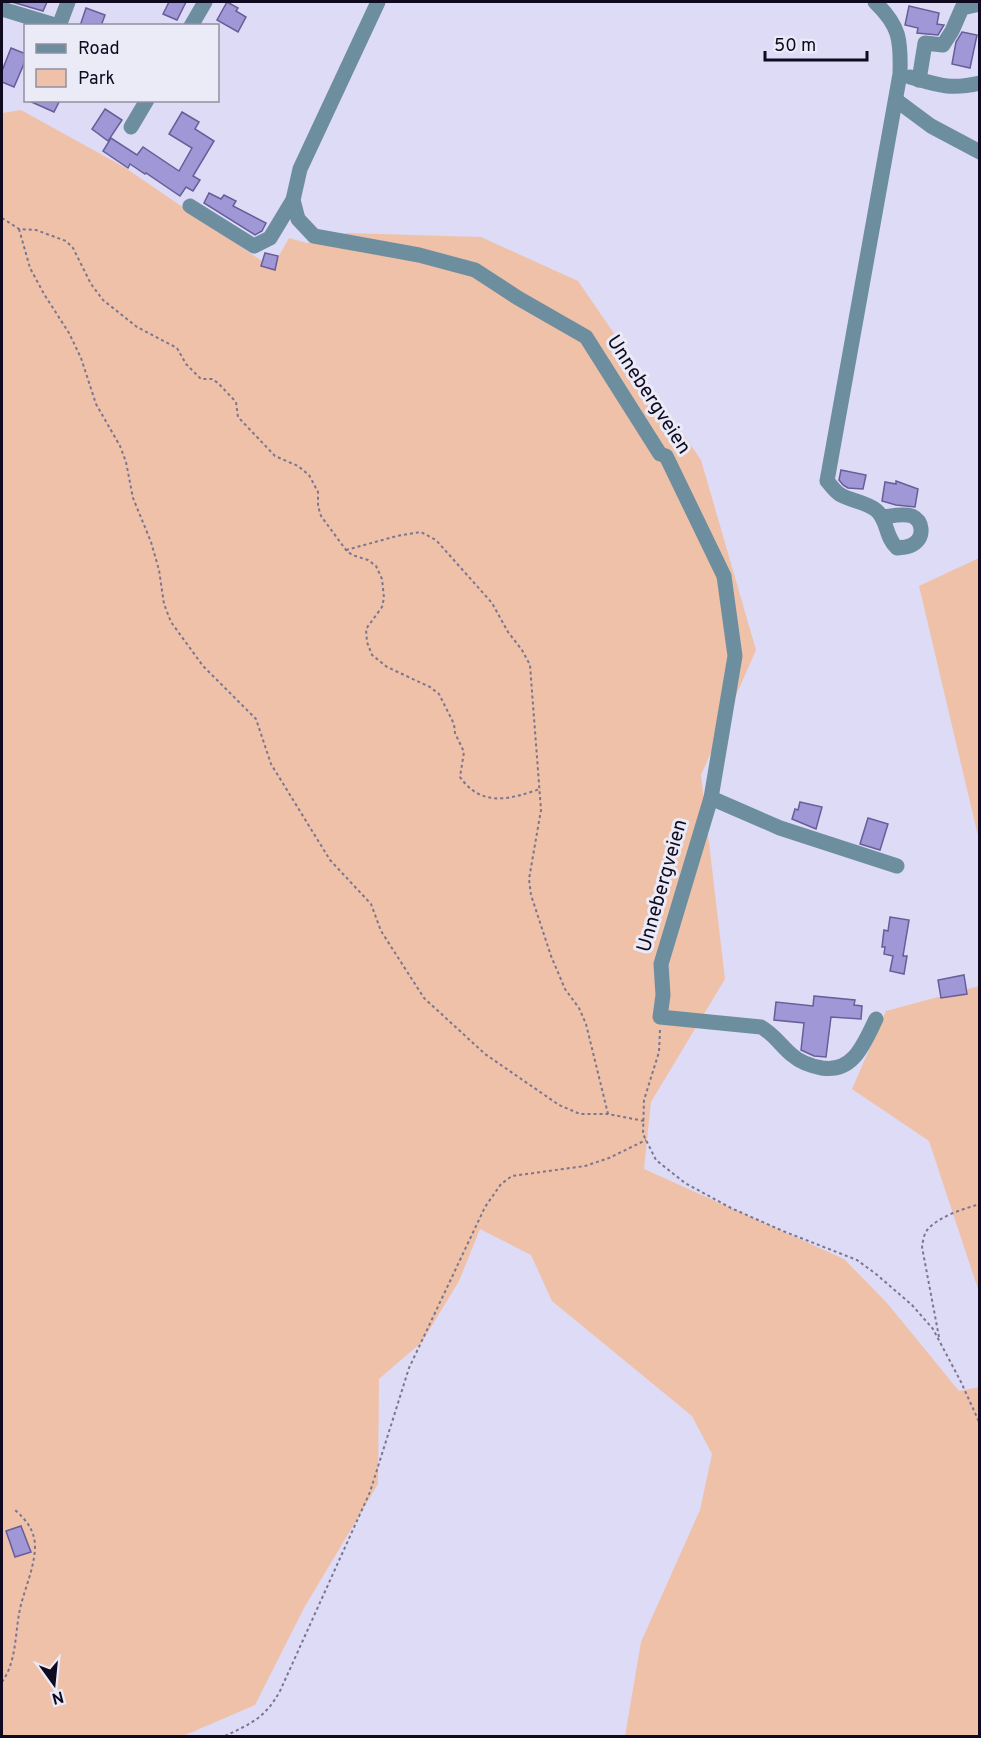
<svg xmlns="http://www.w3.org/2000/svg" width="981" height="1738" viewBox="0 0 981 1738" font-family="Overpass,sans-serif">
	<style>
		.green { fill: #efc1a8 }
		.building { fill: #a097d6; stroke: #675d98; stroke-width: 1.5 }
		.lines { fill: none; stroke-linecap: round; stroke-linejoin: round }
		.path { stroke: #7a768f; stroke-width: 2; stroke-dasharray: 3 3; stroke-linecap: butt }
		.minor { stroke: #6d8e9f; stroke-width: 15 }
		.labels { text-anchor: middle; dominant-baseline: central; stroke-width: 6; stroke-linejoin: round; paint-order: stroke }
		.street-label { font-size: 20px; fill: #0f0a20; stroke: #ebeaf7 }
	</style>
	<rect width="100%" height="100%" fill="#dedbf6"/>
	<g class="green">
		<path d="M21 110 124 167 272 268 289 238 307 243 347 233 481 237 578 281 701 460 756 650 701 775 725 979 651 1102 644 1169 844 1259 887 1303 959 1391 979 1387V1736H625L641 1642 700 1510 712 1454 692 1416 552 1301 531 1255 480 1229 459 1281 422 1342 379 1379 378 1484 304 1608 255 1705 183 1736H2V113Z"/>
		<path d="M979 558V840L919 586Z"/>
		<path d="M979 986V1292L929 1141 852 1089 886 1011Z"/>
	</g>
	<g class="building">
		<path d="M12 2H47L43 11Z"/>
		<path d="M169 2H186L177 20 163 14Z"/>
		<path d="M227 2 238 8 236 11 246 17 238 32 217 20Z"/>
		<path d="M909 6 939 13 937 24 944 25 938 35 917 33 918 28 905 25Z"/>
		<path d="M86 8 105 15 101 26H80Z"/>
		<path d="M962 32 977 35 970 68 952 64 956 42Z"/>
		<path d="M11 48 26 54V59L14 87 2 82V71Z"/>
		<path d="M27 100H60L54 112Z"/>
		<path d="M105 109 122 120 108 141 92 129Z"/>
		<path d="M182 112 199 122 195 129 214 141 193 176 200 180 193 191 186 187 180 196 146 173 145 174 130 164 128 168 103 151 111 138 137 155 143 147 179 171 192 148 169 134Z"/>
		<path d="M209 193 221 199 224 195 236 201 233 206 266 223 262 231 255 235 204 203Z"/>
		<path d="M265 253 278 256 275 270 261 266Z"/>
		<path d="M841 470 866 475 863 489 848 488 843 485 839 480Z"/>
		<path d="M896 481 918 489 915 507 896 505 882 501 885 482 896 484Z"/>
		<path d="M800 802 822 807 816 829 792 819 795 809 798 810Z"/>
		<path d="M868 818 888 824 880 850 860 844Z"/>
		<path d="M890 917 909 920 903 956H907L904 974 890 971 893 956 884 954 885 947H882L884 930 888 931Z"/>
		<path d="M964 975 967 994 941 998 938 980Z"/>
		<path d="M814 996 855 1000 854 1005 862 1006 861 1019 831 1017 826 1057 814 1056 801 1050 804 1023 774 1020 776 1002 813 1006Z"/>
		<path d="M21 1526 31 1552 15 1557 6 1531Z"/>
	</g>
	<g class="lines">
		<g class="path">
			<path d="M2 218 19 229 36 230 66 241 73 248 91 284 103 300 137 327 177 348 186 364 201 379H212L218 383 236 402 238 417 275 456 298 466 309 475 318 492V506L321 516 346 550 352 555 368 560 376 566 382 579 384 598 382 607 366 629 367 642 372 655 387 667 430 687 439 694 454 724 455 733 464 752 460 777C482 808 510 799 540 789"/>
			<path d="M19 229 30 268 44 294 69 333 81 358 96 404 120 446 126 462 133 498 151 542 159 570 164 604 171 622 203 666 256 719 271 764 330 860 371 904 381 931 424 998 485 1054 559 1105 580 1114H608L644 1121"/>
			<path d="M346 550 397 536 421 532 436 540 492 603 508 632 522 650 530 665 541 810 529 879 531 895 551 956 565 989 579 1008 586 1024 608 1114"/>
			<path d="M660 1030 659 1052 644 1100 643 1134 656 1160 685 1183 731 1208 783 1231 857 1260 876 1274 912 1305 933 1329 961 1382 980 1424"/>
			<path d="M939 1337 922 1247C923 1241 924 1233 928 1229 940 1216 963 1209 980 1204"/>
			<path d="M2 1682C16 1662 15 1637 19 1614 23 1591 35 1569 35 1545 34 1529 26 1520 15 1510"/>
			<path d="M225 1736C252 1723 265 1718 280 1691L370 1492 409 1368 485 1207 501 1184 512 1176 585 1166 609 1158 646 1140"/>
		</g>
		<g class="minor">
			<path d="M378 2 300 169 293 200 298 219 314 236 419 255 475 270 518 298 586 337 660 454 666 456 724 576 735 656 711 798 661 964 663 995 660 1017 761 1027C774 1034 781 1046 792 1055 801 1063 811 1066 822 1068 854 1073 864 1043 876 1019"/>
			<path d="M875 2C900 26 901 40 900 74L827 481C831 485 835 492 841 495 852 501 866 502 876 510 888 520 885 537 897 548 903 547 909 548 915 543 924 536 923 521 912 516 903 513 892 516 883 517"/>
			<path d="M2 9 58 26"/>
			<path d="M59 26 68 2"/>
			<path d="M191 26 205 2"/>
			<path d="M910 77C938 85 950 90 980 83"/>
			<path d="M919 80 925 43 943 45 952 31 962 8 980 4"/>
			<path d="M896 100 931 126 980 152"/>
			<path d="M131 127 147 100"/>
			<path d="M190 206 254 246 270 238 293 200"/>
			<path d="M711 798 780 828 897 866"/>
		</g>
	</g>
	<g class="labels">
		<g class="street-label">
			<text transform="translate(648 395) rotate(57)">Unnebergveien</text>
			<text transform="translate(663 886) rotate(-74)">Unnebergveien</text>
		</g>
	</g>
	<rect width="981" height="1738" fill="none" stroke="#0f0a20" stroke-width="6"/>
	<rect x="24" y="24" width="195" height="78" fill="#ebeaf7" stroke="#9390a1" stroke-width="1.5"/>
	<rect x="36" y="44" width="30" height="9" fill="#6d8e9f" stroke="#9390a1" stroke-width="1.5"/>
	<text x="78" y="54" font-size="18" fill="#0f0a20">Road</text>
	<rect x="36" y="69" width="30" height="18" fill="#efc1a8" stroke="#9390a1" stroke-width="1.5"/>
	<text x="78" y="84" font-size="18" fill="#0f0a20">Park</text>
	<g transform="translate(54 1684) rotate(165)" stroke="#ebeaf7" stroke-width="4.5" paint-order="stroke">
	<path d="M0-4.5L10 22L0 15L-10 22Z" fill="#0f0a20"/>
	<text y="-9" font-size="16" font-weight="bold" text-anchor="middle" fill="#0f0a20">N</text>
	</g>
	<path d="M765 51v9h102v-9" fill="none" stroke="#0f0a20" stroke-width="3"/>
	<text x="774" y="51" font-size="18" fill="#0f0a20" stroke="#ebeaf7" stroke-width="4.5" paint-order="stroke">50 m</text>
</svg>
